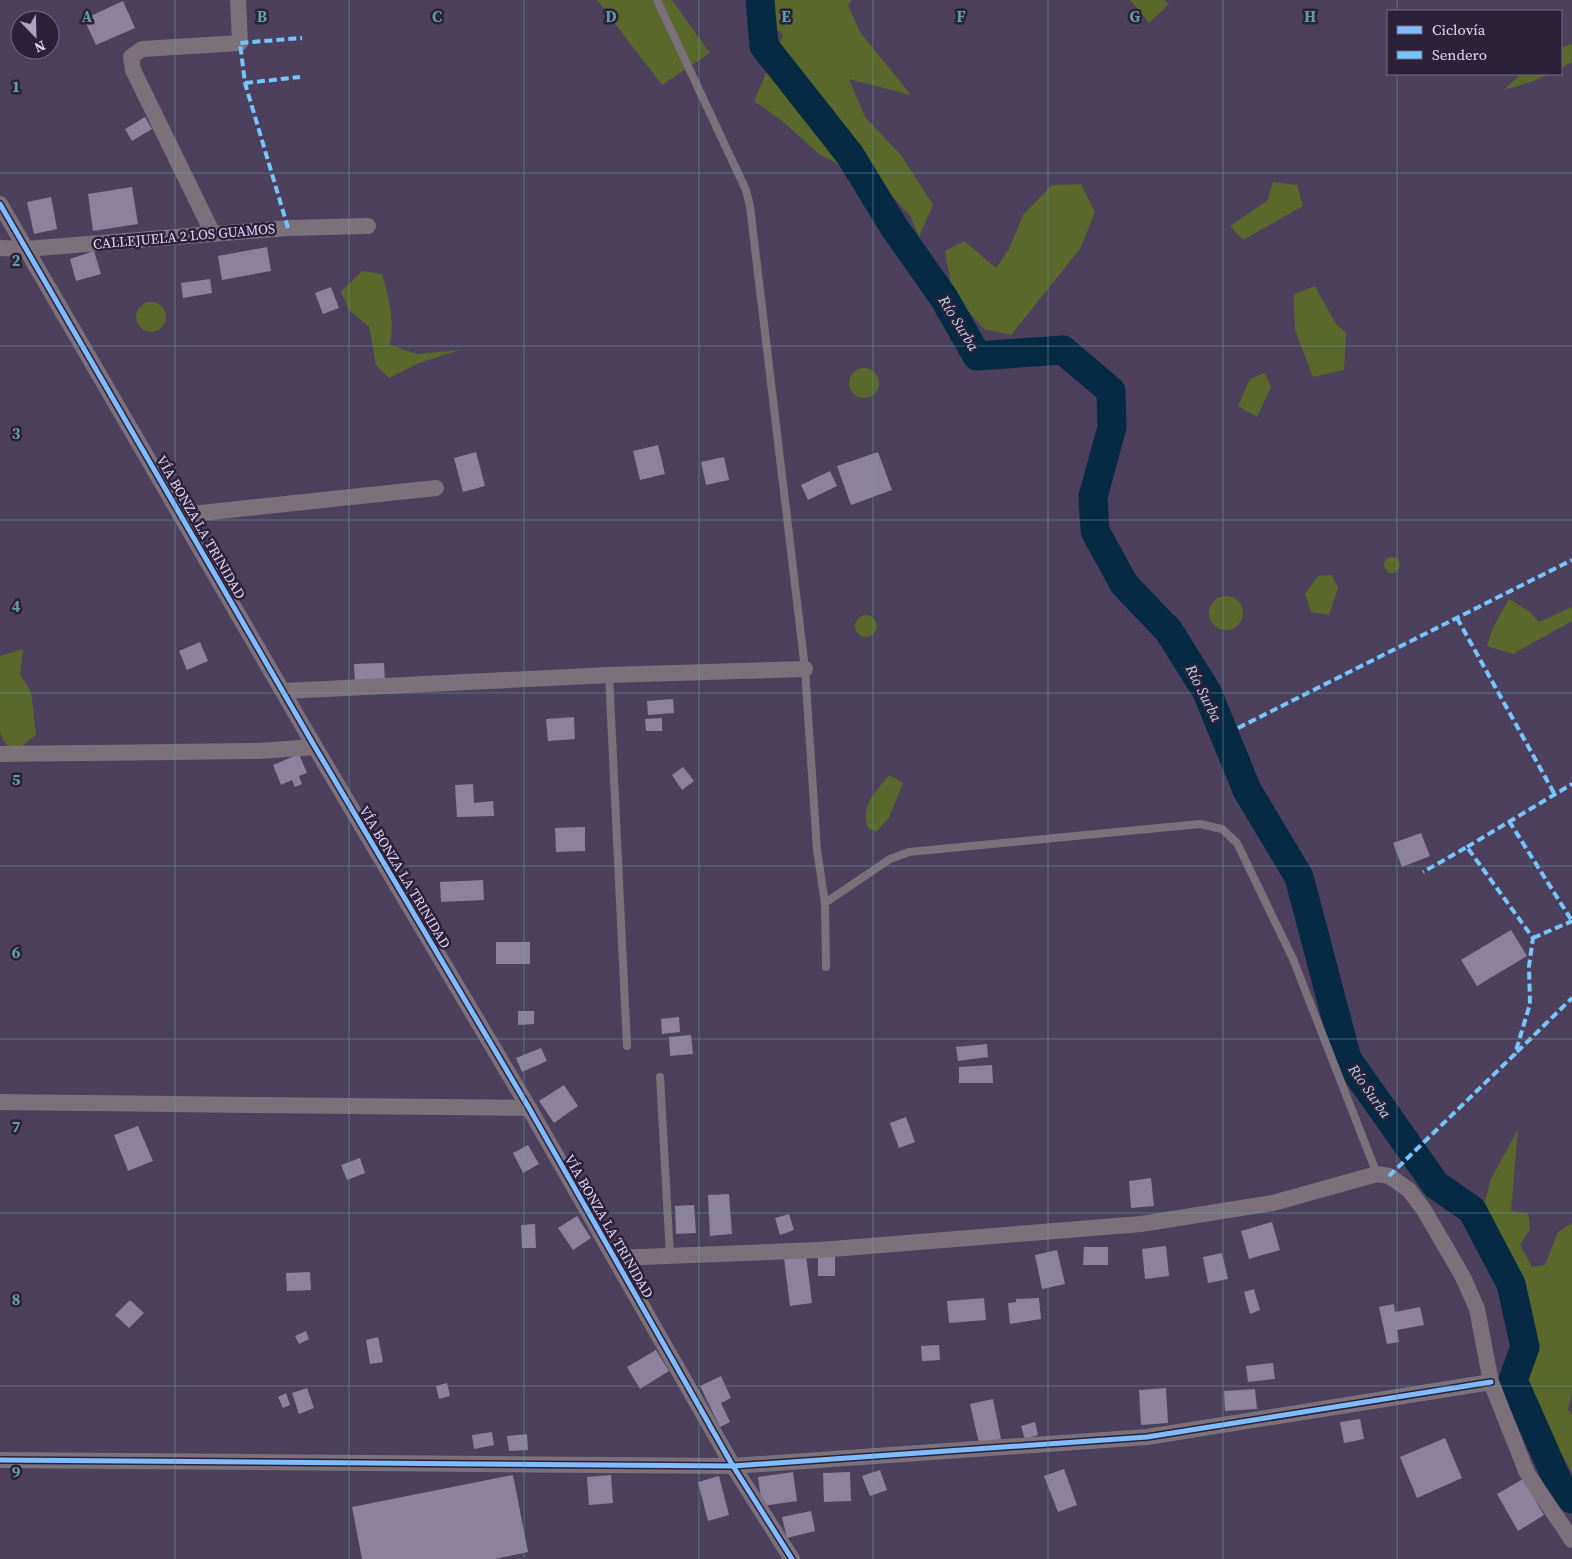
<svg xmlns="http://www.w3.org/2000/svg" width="1572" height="1559" viewBox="0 0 1572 1559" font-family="'Source Serif 4',serif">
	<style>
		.green { fill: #5a682b }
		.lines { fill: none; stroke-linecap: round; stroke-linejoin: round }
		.river { stroke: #072a44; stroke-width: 29 }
		.building { fill: #8d819e }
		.lane { stroke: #7c717a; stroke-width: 8 }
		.street { stroke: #7c717a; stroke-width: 16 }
		.quiet { stroke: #76c5fe; stroke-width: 4; stroke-dasharray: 8 4; stroke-linecap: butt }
		.cycleway-casing { stroke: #2b223a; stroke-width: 8 }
		.cycleway { stroke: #80bcff; stroke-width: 5 }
		.grid { fill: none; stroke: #639ca4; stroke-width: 1; stroke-opacity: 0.55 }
		.labels { text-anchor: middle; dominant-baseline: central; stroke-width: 5; stroke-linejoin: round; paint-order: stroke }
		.street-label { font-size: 14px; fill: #e1d5f6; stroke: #2b223a }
		.water-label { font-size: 15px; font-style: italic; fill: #bdd6ea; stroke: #2b223a }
		.grid-label { font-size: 16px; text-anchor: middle; font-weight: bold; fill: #639ca4; stroke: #2b223a; stroke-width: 5; stroke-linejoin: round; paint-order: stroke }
	</style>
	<rect width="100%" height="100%" fill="#4c405c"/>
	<g class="green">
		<path d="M597 0H672L710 53 662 85Z"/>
		<path d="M744 0H852L848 5 860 32 911 95 849 79 865 117 901 155 933 205 919 237 910 215 884 188 819 154 781 120 754 101 783 35Z"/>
		<path d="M1130 0H1164L1169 4 1149 23Z"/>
		<path d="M1572 44V62L1561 68V48Z"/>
		<path d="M1521 74H1549L1534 81 1504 90Z"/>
		<path d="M1273 182 1297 185 1303 206 1243 240 1230 226 1267 201Z"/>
		<path d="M1081 184 1095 212 1080 249 1011 335 984 329 966 309 951 284 945 251 964 241 996 268 1010 247 1023 215 1052 185Z"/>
		<path d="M362 271 382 274C389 298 395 320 390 345L417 354 460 350 419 363 389 378 376 365 369 327 349 310 341 292Z"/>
		<path d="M1315 286 1336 324 1346 333 1344 370 1313 377 1295 330 1294 294Z"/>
		<circle cx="151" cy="317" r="15"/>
		<circle cx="864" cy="383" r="15"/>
		<path d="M1265 373 1271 387 1257 417 1238 406 1250 379Z"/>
		<circle cx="1392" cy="565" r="8"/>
		<path d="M1332 575 1338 588 1329 615 1311 612 1305 594 1318 576Z"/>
		<circle cx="1226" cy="613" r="17"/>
		<path d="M1509 599 1530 612 1539 622 1572 607V621L1513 654 1487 646 1493 627Z"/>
		<circle cx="866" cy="626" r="11"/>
		<path d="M23 649 20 675 31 691 36 735 19 748 6 745 0 733V656Z"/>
		<path d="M889 775 903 783 889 818 876 832 868 828C860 805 876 792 889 775Z"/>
		<path d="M1518 1129 1511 1211 1528 1213 1530 1229 1520 1245 1532 1267 1545 1265 1558 1232 1572 1223V1392L1568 1410 1572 1415V1472L1543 1424 1524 1375 1523 1337 1515 1276 1504 1243 1483 1208 1491 1179Z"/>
	</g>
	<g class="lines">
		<path class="river" d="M760 0 764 46 850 155 894 227 944 298 977 356 1063 350 1111 391 1112 427 1093 497 1095 531 1124 584 1165 627 1167 628 1207 692 1247 790 1299 877 1347 1059 1436 1185 1472 1210 1511 1284 1525 1347 1513 1380 1559 1484 1572 1499"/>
	</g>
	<g class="building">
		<path d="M123 1 135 28 96 45 84 19Z"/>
		<path d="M145 117 152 129 132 141 125 129Z"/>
		<path d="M132 187 138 224 93 231 88 194Z"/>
		<path d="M51 197 57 229 34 234 27 202Z"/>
		<path d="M267 247 271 271 222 280 218 256Z"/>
		<path d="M94 251 101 274 76 281 70 259Z"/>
		<path d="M210 279 212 293 183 298 181 283Z"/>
		<path d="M331 287 339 308 323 314 315 293Z"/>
		<path d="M658 445 665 474 640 480 633 451Z"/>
		<path d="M476 452 485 486 463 492 454 458Z"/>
		<path d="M878 452 892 490 851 505 837 466Z"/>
		<path d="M724 457 729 480 706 485 701 462Z"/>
		<path d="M830 471 837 486 808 500 801 485Z"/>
		<path d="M200 642 208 661 187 670 179 651Z"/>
		<path d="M384 663 385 682 355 683 354 664Z"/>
		<path d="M673 699 674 713 648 715 647 701Z"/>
		<path d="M574 717 575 739 548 741 546 719Z"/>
		<path d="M662 718V731H646L645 719Z"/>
		<path d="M299 754 307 773 299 776 302 784 295 787 292 780 281 785 273 765Z"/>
		<path d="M683 767 694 781 682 790 672 775Z"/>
		<path d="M473 784 474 803 493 801 494 816 457 817 455 785Z"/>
		<path d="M585 827V851L556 852 555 828Z"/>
		<path d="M1421 833 1430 856 1402 867 1393 843Z"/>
		<path d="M483 880 484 900 441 902 440 882Z"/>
		<path d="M1511 930 1527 956 1477 986 1461 960Z"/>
		<rect x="496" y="942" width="34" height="22"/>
		<path d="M518 1011H534V1024L518 1025Z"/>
		<path d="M679 1017 680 1032 662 1034 661 1019Z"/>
		<path d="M691 1035 693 1054 670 1056 669 1037Z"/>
		<path d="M987 1044 988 1057 958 1061 956 1047Z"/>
		<path d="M541 1048 547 1061 522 1072 516 1058Z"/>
		<path d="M992 1065 993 1083H959V1067Z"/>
		<path d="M564 1085 578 1106 554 1123 539 1101Z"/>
		<path d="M906 1117 915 1142 899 1148 890 1123Z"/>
		<path d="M138 1126 153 1161 128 1171 114 1135Z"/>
		<path d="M528 1145 539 1164 523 1173 513 1153Z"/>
		<path d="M360 1158 365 1173 347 1180 341 1165Z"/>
		<path d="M1151 1178 1154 1206 1131 1208 1129 1181Z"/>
		<path d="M729 1194 732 1234 710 1236 708 1195Z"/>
		<path d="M694 1205 696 1233 676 1234 675 1206Z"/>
		<path d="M789 1214 794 1230 780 1235 775 1218Z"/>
		<path d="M577 1216 591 1238 573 1250 558 1228Z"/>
		<path d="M1272 1222 1280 1250 1249 1259 1241 1231Z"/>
		<path d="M535 1224 536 1248H522L521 1225Z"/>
		<path d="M1166 1246 1169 1276 1145 1279 1142 1249Z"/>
		<path d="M1084 1247H1108V1265H1083Z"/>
		<path d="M1057 1250 1065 1284 1042 1289 1035 1255Z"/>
		<path d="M1222 1253 1228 1279 1208 1283 1203 1257Z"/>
		<path d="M806 1255 812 1303 790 1306 784 1258Z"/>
		<path d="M835 1255V1276H818V1256Z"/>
		<path d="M310 1272 311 1290 287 1291 286 1273Z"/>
		<path d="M1254 1289 1260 1310 1250 1314 1244 1292Z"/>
		<path d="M984 1298 986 1320 949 1323 947 1301Z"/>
		<path d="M1039 1298 1041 1319 1010 1324 1008 1303 1016 1302V1299Z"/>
		<path d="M130 1300 144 1313 129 1328 115 1315Z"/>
		<path d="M1394 1304 1395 1312 1420 1307 1424 1325 1397 1330 1399 1342 1387 1344 1379 1307Z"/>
		<path d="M306 1331 309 1339 299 1344 295 1336Z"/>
		<path d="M378 1337 383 1362 370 1364 366 1340Z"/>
		<path d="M939 1345 940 1360 922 1361 921 1346Z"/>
		<path d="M656 1350 669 1371 640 1389 627 1367Z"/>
		<path d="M1273 1363 1275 1379 1248 1382 1246 1366Z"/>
		<path d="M721 1376 731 1398 721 1403 730 1422 720 1427 700 1386Z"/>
		<path d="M447 1383 450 1396 439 1399 436 1386Z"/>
		<path d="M307 1388 314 1408 299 1414 292 1393Z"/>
		<path d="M1166 1388 1168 1423 1141 1425 1139 1390Z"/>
		<path d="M1255 1389 1257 1409 1225 1411 1224 1391Z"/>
		<path d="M286 1393 290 1405 283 1408 278 1397Z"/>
		<path d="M993 1399 1001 1439 979 1443 970 1404Z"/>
		<path d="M1360 1419 1364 1439 1344 1443 1340 1422Z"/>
		<path d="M1035 1422 1038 1435 1025 1439 1021 1426Z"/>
		<path d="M492 1432 494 1445 474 1449 472 1435Z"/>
		<path d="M527 1434 528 1450 509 1451 507 1436Z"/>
		<path d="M1445 1438 1462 1478 1417 1498 1400 1457Z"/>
		<path d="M1064 1469 1077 1505 1058 1512 1044 1476Z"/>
		<path d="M880 1470 887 1490 870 1496 862 1476Z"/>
		<path d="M793 1472 797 1501 762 1506 758 1477Z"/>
		<path d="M850 1472 851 1501 824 1502 823 1473Z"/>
		<path d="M513 1475 528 1552 495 1559H362L352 1507Z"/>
		<path d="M611 1475 613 1503 589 1505 587 1477Z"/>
		<path d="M719 1476 729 1515 708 1521 698 1482Z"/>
		<path d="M1523 1479 1544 1515 1518 1531 1497 1494Z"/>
		<path d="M811 1511 815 1531 787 1538 782 1517Z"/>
	</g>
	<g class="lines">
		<g class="lane">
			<path d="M657 0 746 190 750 206 805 669 817 850 825 903 826 967"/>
			<path d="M609 675 627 1046"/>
			<path d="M825 903 890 859 909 852 1200 824 1222 829 1237 843 1293 959 1377 1174"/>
			<path d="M660 1077 670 1256"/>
		</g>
		<g class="street">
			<path d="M0 204 315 747 529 1108 733 1466 792 1559"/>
			<path d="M213 234 133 70 131 57 142 49 240 43 238 0"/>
			<path d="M0 248 26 249 288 228 368 226"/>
			<path d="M182 515 436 488"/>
			<path d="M284 691 609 675 805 669"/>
			<path d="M0 754 258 751 315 747"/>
			<path d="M0 1102 529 1108"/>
			<path d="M615 1258 820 1250 1141 1224 1273 1203 1377 1174 1389 1176 1409 1190 1424 1210 1463 1277 1477 1309 1491 1382 1527 1473 1572 1540"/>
			<path d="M0 1460 733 1466 1147 1437 1491 1382"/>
		</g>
		<g class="quiet">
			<path d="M245 83 300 77"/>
			<path d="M288 228 245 83 240 43 302 38"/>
			<path d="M1457 618 1554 793"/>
			<path d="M1238 728 1572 560"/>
			<path d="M1509 821 1572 921"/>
			<path d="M1467 847 1572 784"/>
			<path d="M1533 938 1572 921"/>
			<path d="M1517 1052 1572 998"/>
			<path d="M1389 1176 1515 1054 1530 1004 1529 966 1533 938 1467 847 1423 872"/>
		</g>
		<defs>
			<g id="cycleway">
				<path d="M0 204 315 747 529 1108 733 1466 792 1559"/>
				<path d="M0 1460 733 1466 1147 1437 1491 1382"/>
			</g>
		</defs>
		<use href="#cycleway" class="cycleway-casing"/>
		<use href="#cycleway" class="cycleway"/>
	</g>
	<path class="grid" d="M175 0V1559M349 0V1559M524 0V1559M699 0V1559M873 0V1559M1048 0V1559M1223 0V1559M1397 0V11M1397 74V1559M0 173H1572M0 346H1572M0 520H1572M0 693H1572M0 866H1572M0 1039H1572M0 1213H1572M0 1386H1572"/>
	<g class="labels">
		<g class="street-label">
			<text transform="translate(184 236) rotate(-5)">CALLEJUELA 2 LOS GUAMOS</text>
			<text transform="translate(201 527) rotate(60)">VÍA BONZA LA TRINIDAD</text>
			<text transform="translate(405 877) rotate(59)">VÍA BONZA LA TRINIDAD</text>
			<text transform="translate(609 1226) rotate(60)">VÍA BONZA LA TRINIDAD</text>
		</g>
		<g class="water-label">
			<text transform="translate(959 323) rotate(58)">Río Surba</text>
			<text transform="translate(1204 693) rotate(63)">Río Surba</text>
			<text transform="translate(1370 1091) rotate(55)">Río Surba</text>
		</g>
	</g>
	<g class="grid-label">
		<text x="87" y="22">A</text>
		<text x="262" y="22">B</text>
		<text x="437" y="22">C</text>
		<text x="611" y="22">D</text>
		<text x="786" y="22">E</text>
		<text x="961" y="22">F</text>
		<text x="1135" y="22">G</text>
		<text x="1310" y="22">H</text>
		<text x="16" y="92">1</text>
		<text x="16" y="266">2</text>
		<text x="16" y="439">3</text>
		<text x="16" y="612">4</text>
		<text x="16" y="785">5</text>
		<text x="16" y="958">6</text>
		<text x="16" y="1132">7</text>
		<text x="16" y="1305">8</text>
		<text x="16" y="1478">9</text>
	</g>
	<rect x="1387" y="10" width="175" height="65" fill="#2b223a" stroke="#746a85"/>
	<rect x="1397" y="26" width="25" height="8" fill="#80bcff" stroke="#746a85"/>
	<text x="1432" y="35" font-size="15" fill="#e1d5f6">Ciclovía</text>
	<rect x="1397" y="51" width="25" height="8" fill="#76c5fe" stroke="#746a85"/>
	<text x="1432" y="60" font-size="15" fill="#e1d5f6">Sendero</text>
	<g transform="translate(35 35) rotate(157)"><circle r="24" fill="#2b223a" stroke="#746a85"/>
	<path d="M0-4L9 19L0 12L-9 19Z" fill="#ada1c0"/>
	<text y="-8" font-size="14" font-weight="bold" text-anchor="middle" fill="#e1d5f6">N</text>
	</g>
</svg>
